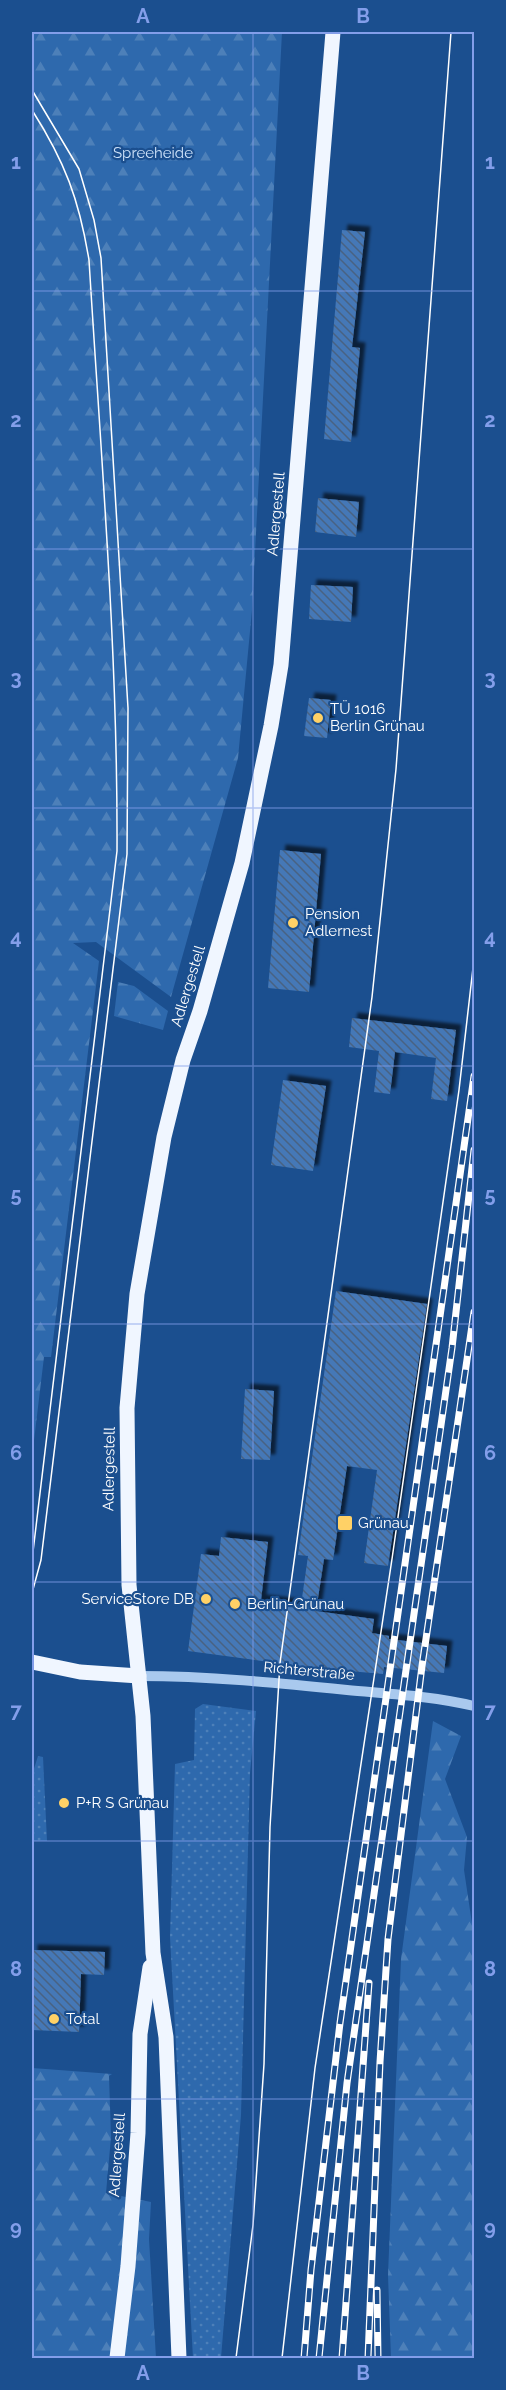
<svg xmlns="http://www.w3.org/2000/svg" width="506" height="2390" viewBox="0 0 506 2390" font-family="Raleway,sans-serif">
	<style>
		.green { fill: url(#green-dots) }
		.forest { fill: url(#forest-firs) }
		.building { fill: url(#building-back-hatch); filter: url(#shadow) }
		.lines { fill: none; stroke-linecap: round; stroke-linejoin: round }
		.minor { stroke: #a9c9ee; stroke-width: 10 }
		.major { stroke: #f0f6ff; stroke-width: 15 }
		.tram { stroke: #fff; stroke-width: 1.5 }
		.rail-casing { stroke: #fff; stroke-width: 7 }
		.rail { stroke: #1b4f8f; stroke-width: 4.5; stroke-dasharray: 14; stroke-linecap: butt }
		.grid { fill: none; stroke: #839eea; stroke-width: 1.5; stroke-opacity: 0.55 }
		.poi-dot { fill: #ffd166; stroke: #1b4f8f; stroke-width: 2 }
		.labels { text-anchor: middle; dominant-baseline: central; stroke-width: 4.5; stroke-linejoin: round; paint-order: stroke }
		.park-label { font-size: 15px; fill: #cfe3fa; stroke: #1b4f8f }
		.street-label { font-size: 15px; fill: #fff; stroke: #1b4f8f }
		.poi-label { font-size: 15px; fill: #fff; stroke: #1b4f8f; text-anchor: start }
		.neatline { fill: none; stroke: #839eea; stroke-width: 2 }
		.grid-label { font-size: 20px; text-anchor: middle; font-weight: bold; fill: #839eea }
	</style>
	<defs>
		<pattern id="green-dots" width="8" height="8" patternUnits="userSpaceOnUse" patternTransform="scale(1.5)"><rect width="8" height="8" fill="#2e69ad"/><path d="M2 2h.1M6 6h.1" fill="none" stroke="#4d80b9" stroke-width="1.8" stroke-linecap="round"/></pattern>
		<pattern id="forest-firs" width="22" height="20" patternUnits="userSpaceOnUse" patternTransform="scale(1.5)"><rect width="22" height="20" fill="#2e69ad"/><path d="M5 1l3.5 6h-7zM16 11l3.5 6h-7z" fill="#4d80b9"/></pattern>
		<pattern id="building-back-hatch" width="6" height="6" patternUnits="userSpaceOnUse" patternTransform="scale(1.5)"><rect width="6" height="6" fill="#4478b7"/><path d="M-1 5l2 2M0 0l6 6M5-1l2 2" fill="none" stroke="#486282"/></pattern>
		<filter id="shadow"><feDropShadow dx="5.5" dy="-5.5" stdDeviation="1.5" flood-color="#0009"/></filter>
	</defs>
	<rect width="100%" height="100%" fill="#1b4f8f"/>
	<g class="green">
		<path d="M203 1704 256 1711 250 1773 241 2115 221 2358H193L170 1937 175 1764 194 1760 195 1709Z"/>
		<path d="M38 1756 43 1757 47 1841H32V1775Z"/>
	</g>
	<g class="forest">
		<path d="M32 32H282L252 610 238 758 171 997 96 942 73 943 99 961 51 1357H44L32 1457Z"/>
		<path d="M118 982 134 986 168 1011 163 1030 114 1016Z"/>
		<path d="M433 1721 461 1736 445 1779 467 1837 464 1870 474 1937V2358H391L388 2275 401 1959Z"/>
		<path d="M32 2068 112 2074 109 2076 111 2137 106 2193 151 2202 149 2239 156 2358H32Z"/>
	</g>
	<g class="building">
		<path d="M342 230 365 232 352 347 360 348 351 442 324 439Z"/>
		<path d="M318 498 359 502 356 537 315 532Z"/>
		<path d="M311 585 353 587 351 622 309 619Z"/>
		<path d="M309 698 331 700 327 738 304 736Z"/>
		<path d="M280 850 321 854 309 992 268 988Z"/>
		<path d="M352 1018 456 1030 447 1101 431 1099 436 1058 395 1052 390 1094 374 1092 379 1051 349 1047Z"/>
		<path d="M283 1080 326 1086 313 1171 271 1165Z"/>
		<path d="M336 1291 427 1304 388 1566 364 1563 377 1470 347 1466 333 1560 324 1559 316 1611 374 1619 372 1633 389 1636V1639L447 1646 444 1673 384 1667 383 1674 269 1664V1662L188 1651 201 1554 219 1556 221 1537 268 1542 261 1600 301 1605 308 1556 298 1555Z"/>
		<path d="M245 1389 274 1391 270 1460 241 1459Z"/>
		<path d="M32 1950 105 1952 104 1975 81 1974 79 2032 32 2030Z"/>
	</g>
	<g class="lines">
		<path class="minor" d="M139 1676C209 1676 278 1683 347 1690 389 1694 432 1696 474 1706"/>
		<g class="major">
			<path d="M32 1662 80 1672 139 1676"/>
			<path d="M117 2358 128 2266 138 2133 140 2034 150 1967"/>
			<path d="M179 2358 166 2037 153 1953 143 1716 129 1585 127 1408 137 1294 164 1137 183 1060 200 1011 242 863 271 726 281 665 333 32"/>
		</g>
		<g class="tram">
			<path d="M32 90 79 169 94 220 101 258 128 708 127 854 41 1560 32 1593"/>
			<path d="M32 110C65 162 79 199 89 260 101 457 118 654 117 851L32 1560"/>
			<path d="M236 2358 253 2225 264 2064 270 1827 280 1663 372 997 396 769 451 32"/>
			<path d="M282 2358 315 2068 392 1559 459 1090 474 959"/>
		</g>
		<defs>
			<g id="rail">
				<path d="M377 2290 378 2358"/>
				<path d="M304 2358 311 2270 340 2023 474 1076"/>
				<path d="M319 2358 347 2083 452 1348 474 1150"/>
				<path d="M342 2358 369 1983"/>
				<path d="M368 2358 380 2062 388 1939 422 1666 474 1312"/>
			</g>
		</defs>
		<use href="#rail" class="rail-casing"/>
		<use href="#rail" class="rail"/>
	</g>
	<path class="grid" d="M253 32V2358M32 291H474M32 549H474M32 808H474M32 1066H474M32 1324H474M32 1582H474M32 1841H474M32 2099H474"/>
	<g class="poi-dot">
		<circle cx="318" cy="718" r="6"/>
		<circle cx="293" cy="923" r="6"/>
		<rect x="337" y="1515" width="16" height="16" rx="3"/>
		<circle cx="206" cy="1599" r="6"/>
		<circle cx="235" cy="1604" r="6"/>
		<circle cx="64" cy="1803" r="6"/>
		<circle cx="54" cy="2019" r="6"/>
	</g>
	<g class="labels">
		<g class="park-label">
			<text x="153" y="153">Spreeheide</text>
		</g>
		<g class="street-label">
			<text transform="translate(276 514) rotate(-85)">Adlergestell</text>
			<text transform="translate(188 986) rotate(-73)">Adlergestell</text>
			<text transform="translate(109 1469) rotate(-89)">Adlergestell</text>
			<text transform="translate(309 1671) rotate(5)">Richterstraße</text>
			<text transform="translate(117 2155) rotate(-86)">Adlergestell</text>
		</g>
		<g class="poi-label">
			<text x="330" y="709">TÜ 1016<tspan x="330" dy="17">Berlin Grünau</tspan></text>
			<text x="305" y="914">Pension<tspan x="305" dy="17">Adlernest</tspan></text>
			<text x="358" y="1523">Grünau</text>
			<text x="194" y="1599" text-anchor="end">ServiceStore DB</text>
			<text x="247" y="1604">Berlin-Grünau</text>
			<text x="76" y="1803">P+R S Grünau</text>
			<text x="66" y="2019">Total</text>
		</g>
	</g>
	<rect width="506" height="2390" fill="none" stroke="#1b4f8f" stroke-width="66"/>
	<rect x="33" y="33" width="440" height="2324" class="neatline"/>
	<g class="grid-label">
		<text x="143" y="23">A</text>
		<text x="363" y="23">B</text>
		<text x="16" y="169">1</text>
		<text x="490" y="169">1</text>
		<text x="16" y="427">2</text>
		<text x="490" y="427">2</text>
		<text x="16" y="685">3</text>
		<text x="490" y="685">3</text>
		<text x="16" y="944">4</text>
		<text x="490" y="944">4</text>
		<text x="16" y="1202">5</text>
		<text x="490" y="1202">5</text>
		<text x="16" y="1460">6</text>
		<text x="490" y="1460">6</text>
		<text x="16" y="1718">7</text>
		<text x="490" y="1718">7</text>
		<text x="16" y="1976">8</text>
		<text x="490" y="1976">8</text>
		<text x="16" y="2235">9</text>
		<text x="490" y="2235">9</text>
		<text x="143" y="2380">A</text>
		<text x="363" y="2380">B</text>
	</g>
</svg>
